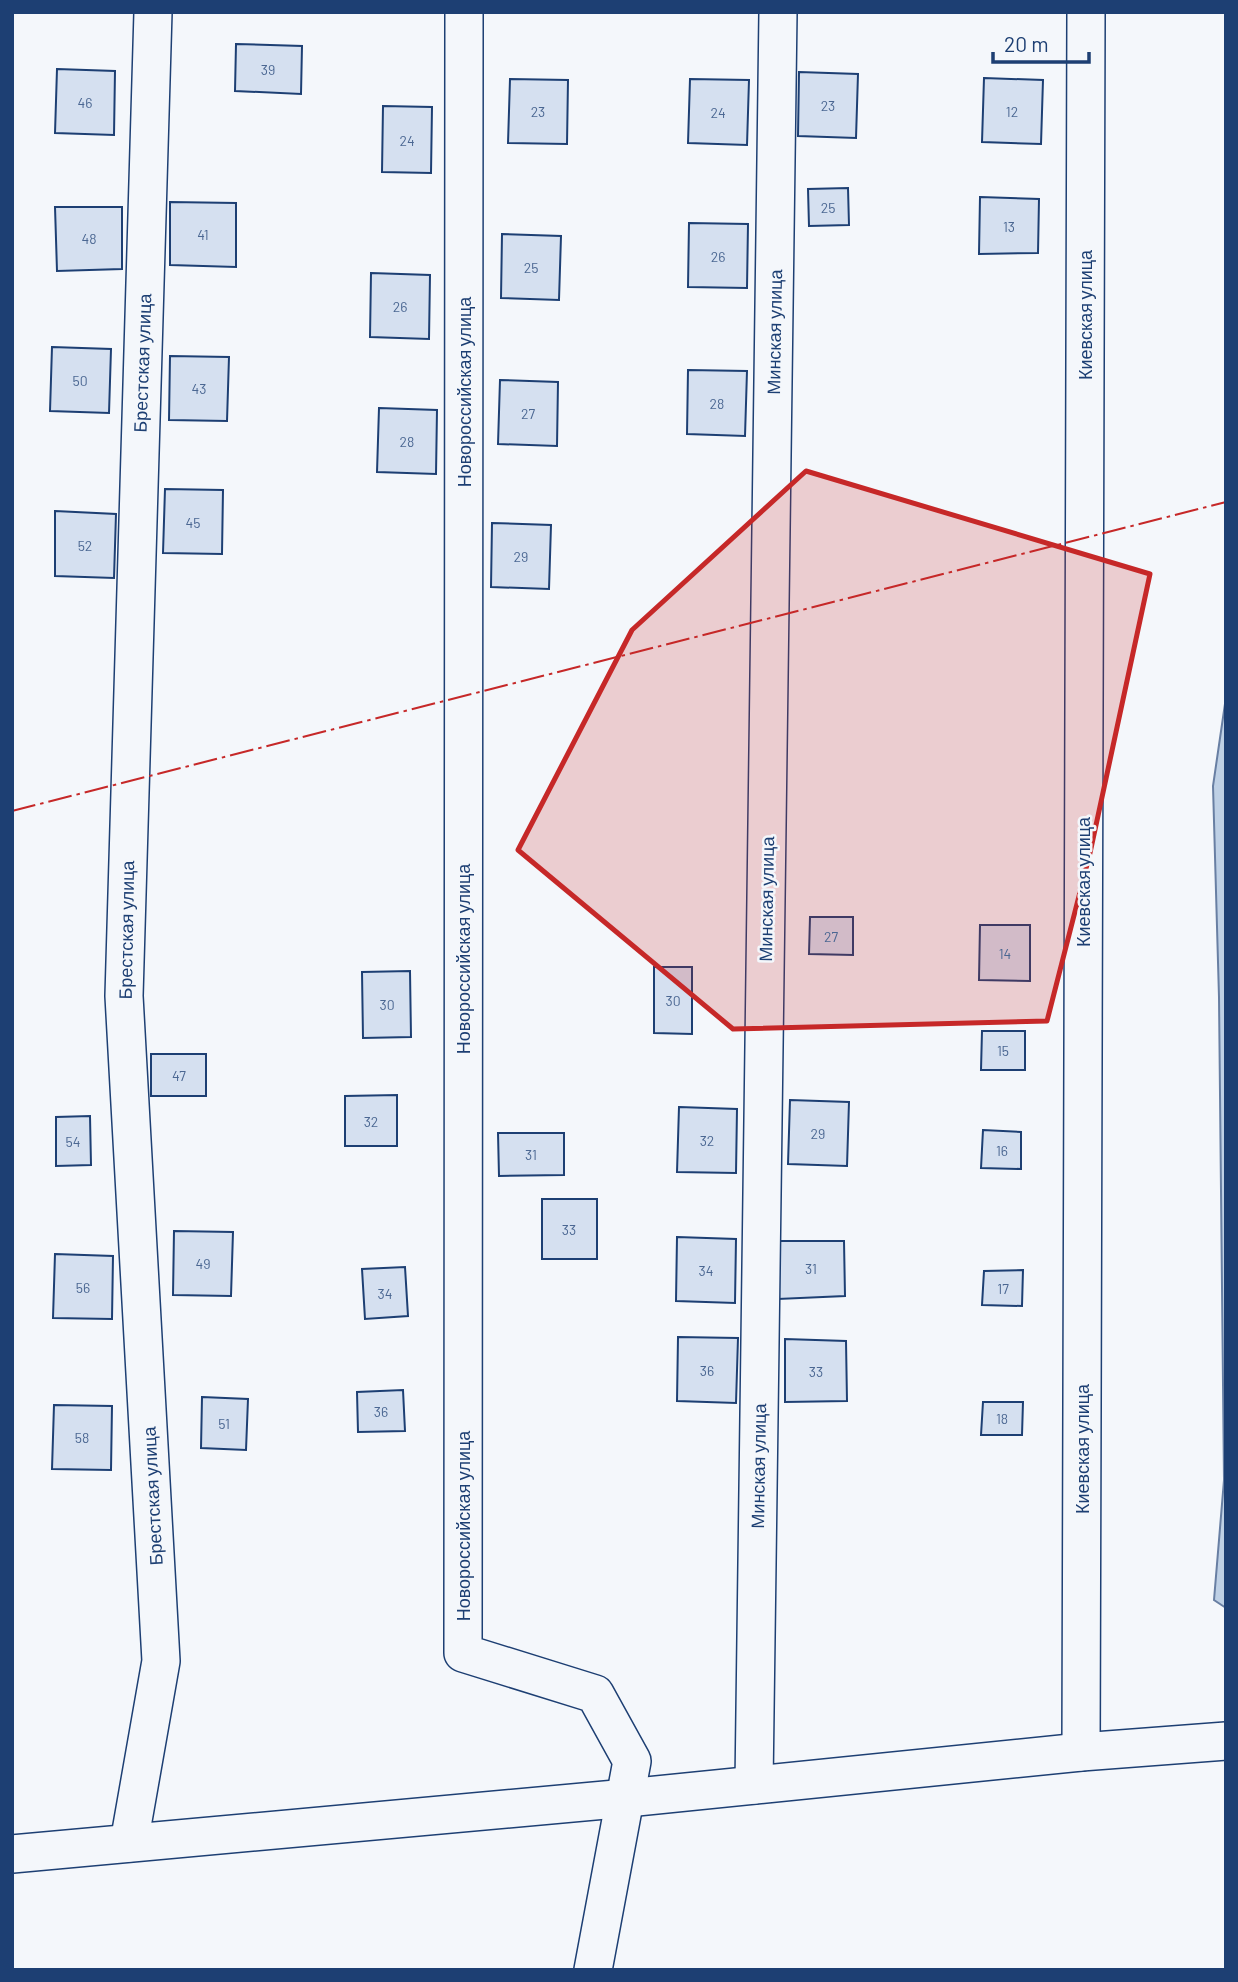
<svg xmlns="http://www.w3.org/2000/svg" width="1238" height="1982" viewBox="0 0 1238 1982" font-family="Barlow,sans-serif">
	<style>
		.water { fill: #bed0e5; stroke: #687fa3; stroke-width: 2 }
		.building { fill: #d5e0f0; stroke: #1d3f73; stroke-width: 2 }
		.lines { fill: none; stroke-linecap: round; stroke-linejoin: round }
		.minor-casing { stroke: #1d3f73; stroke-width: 40 }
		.minor { stroke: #f4f7fb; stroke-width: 37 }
		.power { stroke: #c62828; stroke-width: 2; stroke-dasharray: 24 5 3.5 5; stroke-linecap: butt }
		.marked { fill: #c62828; fill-opacity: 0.2; stroke: #c62828; stroke-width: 5; stroke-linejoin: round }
		.labels { text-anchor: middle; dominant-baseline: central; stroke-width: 5; stroke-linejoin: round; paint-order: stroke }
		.number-label { font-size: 14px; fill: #4b6792 }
		.street-label { font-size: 18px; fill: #1d3f73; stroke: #f4f7fb }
	</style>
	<rect width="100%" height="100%" fill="#f4f7fb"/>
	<path class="water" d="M1226 697V1608L1214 1600 1224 1480 1219 997 1213 786Z"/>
	<g class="building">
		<path d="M236 44 302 46 301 94 235 91Z"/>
		<path d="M57 69 115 71 114 135 55 133Z"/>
		<path d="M799 72 858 74 856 138 798 136Z"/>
		<path d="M984 78 1043 80 1041 144 982 142Z"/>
		<path d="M510 79 568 80 567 144 508 143Z"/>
		<path d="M690 79 749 80 747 145 688 143Z"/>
		<path d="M383 106 432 107 431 173 382 172Z"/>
		<path d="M848 188 849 225 809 226 808 189Z"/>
		<path d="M980 197 1039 199 1038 253 979 254Z"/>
		<path d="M170 202 236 203V267L170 265Z"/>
		<path d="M55 207H122V269L57 271Z"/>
		<path d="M689 223 748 224 747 288 688 287Z"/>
		<path d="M502 234 561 236 559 300 501 298Z"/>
		<path d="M371 273 430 275 429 339 370 337Z"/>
		<path d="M52 347 111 349 109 413 50 411Z"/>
		<path d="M170 356 229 357 227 421 169 420Z"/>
		<path d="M688 370 747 371 745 436 687 434Z"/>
		<path d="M500 380 558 382 557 446 498 444Z"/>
		<path d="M379 408 437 410 436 474 377 472Z"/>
		<path d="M165 489 223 490 222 554 163 553Z"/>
		<path d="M55 511 116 514 114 578 55 576Z"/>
		<path d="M492 523 551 525 549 589 491 587Z"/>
		<path d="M810 917H853V955L809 954Z"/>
		<path d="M980 925H1030V981L979 980Z"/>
		<path d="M654 967H692V1034L654 1033Z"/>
		<path d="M410 971 411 1037 363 1038 362 972Z"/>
		<path d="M982 1031H1025V1070H981Z"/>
		<rect x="151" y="1054" width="55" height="42"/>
		<path d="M397 1095V1146H345V1096Z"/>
		<path d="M790 1100 849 1102 847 1166 788 1164Z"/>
		<path d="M679 1107 737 1109 736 1173 677 1172Z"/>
		<path d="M90 1116 91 1165 56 1166V1117Z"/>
		<path d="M983 1130 1021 1132V1169L981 1168Z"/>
		<path d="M498 1133H564V1175L499 1176Z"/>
		<rect x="542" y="1199" width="55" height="60"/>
		<path d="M174 1231 233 1232 231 1296 173 1295Z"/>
		<path d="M677 1237 736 1239 735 1303 676 1301Z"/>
		<path d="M776 1241H844L845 1296 778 1299Z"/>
		<path d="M55 1254 113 1256 112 1319 53 1318Z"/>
		<path d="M405 1267 408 1316 365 1319 362 1269Z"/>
		<path d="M1023 1270 1022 1306 982 1305 984 1271Z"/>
		<path d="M678 1337 738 1338 736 1403 677 1401Z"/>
		<path d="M785 1339 846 1341 847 1401 785 1402Z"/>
		<path d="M403 1390 405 1431 358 1432 357 1392Z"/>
		<path d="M202 1397 248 1399 246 1450 201 1448Z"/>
		<path d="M983 1402H1023L1022 1435H981Z"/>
		<path d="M54 1405 112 1406 111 1470 52 1469Z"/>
	</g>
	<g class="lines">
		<defs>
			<g id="minor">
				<path d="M464 12 463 1653 595 1694 632 1761 593 1970"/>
				<path d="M1081 1752 1086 12"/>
				<path d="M754 1785 778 12"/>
				<path d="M129 1843 161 1661 124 996 153 12"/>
				<path d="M12 1854 627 1798 1081 1752 1226 1741"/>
			</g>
		</defs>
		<use href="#minor" class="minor-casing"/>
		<use href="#minor" class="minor"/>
		<path class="power" d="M12 811 1226 502"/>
	</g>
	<path class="marked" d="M806 471 1150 574 1090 853 1047 1021 733 1029 518 850 632 630Z"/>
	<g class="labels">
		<g class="number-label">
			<text x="268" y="69">39</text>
			<text x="85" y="102">46</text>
			<text x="828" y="105">23</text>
			<text x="538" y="111">23</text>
			<text x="1012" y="111">12</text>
			<text x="718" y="112">24</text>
			<text x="407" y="140">24</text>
			<text x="828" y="207">25</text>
			<text x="1009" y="226">13</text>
			<text x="203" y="234">41</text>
			<text x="89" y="238">48</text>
			<text x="718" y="256">26</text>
			<text x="531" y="267">25</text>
			<text x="400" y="306">26</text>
			<text x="80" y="380">50</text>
			<text x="199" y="388">43</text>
			<text x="717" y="403">28</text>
			<text x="528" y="413">27</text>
			<text x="407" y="441">28</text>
			<text x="193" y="522">45</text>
			<text x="85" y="545">52</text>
			<text x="521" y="556">29</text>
			<text x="831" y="936">27</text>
			<text x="1005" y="953">14</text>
			<text x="673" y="1000">30</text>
			<text x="387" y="1004">30</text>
			<text x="1003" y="1050">15</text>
			<text x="179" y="1075">47</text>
			<text x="371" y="1121">32</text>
			<text x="818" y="1133">29</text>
			<text x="707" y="1140">32</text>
			<text x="73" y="1141">54</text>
			<text x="1002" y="1150">16</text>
			<text x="531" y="1154">31</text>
			<text x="569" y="1229">33</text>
			<text x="203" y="1263">49</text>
			<text x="811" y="1268">31</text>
			<text x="706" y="1270">34</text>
			<text x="83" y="1287">56</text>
			<text x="1003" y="1288">17</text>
			<text x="385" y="1293">34</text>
			<text x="707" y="1370">36</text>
			<text x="816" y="1371">33</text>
			<text x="381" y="1411">36</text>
			<text x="1002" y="1418">18</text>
			<text x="224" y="1423">51</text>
			<text x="82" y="1437">58</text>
		</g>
		<g class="street-label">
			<text transform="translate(1085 315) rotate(-90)">Киевская улица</text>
			<text transform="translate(774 332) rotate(-89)">Минская улица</text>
			<text transform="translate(142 363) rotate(-88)">Брестская улица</text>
			<text transform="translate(464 392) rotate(-90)">Новороссийская улица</text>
			<text transform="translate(1083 882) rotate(-90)">Киевская улица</text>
			<text transform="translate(766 899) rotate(-89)">Минская улица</text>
			<text transform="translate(126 930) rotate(-89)">Брестская улица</text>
			<text transform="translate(463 959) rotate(-90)">Новороссийская улица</text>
			<text transform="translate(1082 1449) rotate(-90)">Киевская улица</text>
			<text transform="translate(758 1466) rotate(-89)">Минская улица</text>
			<text transform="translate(152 1496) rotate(-93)">Брестская улица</text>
			<text transform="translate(463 1526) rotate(-90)">Новороссийская улица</text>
		</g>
	</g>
	<rect width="1238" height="1982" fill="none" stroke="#1d3f73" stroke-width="28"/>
	<path d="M993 52v10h96v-10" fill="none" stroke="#1d3f73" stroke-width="3.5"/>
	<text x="1004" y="52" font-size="21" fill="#1d3f73" stroke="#f4f7fb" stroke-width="5" paint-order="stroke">20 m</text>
</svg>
